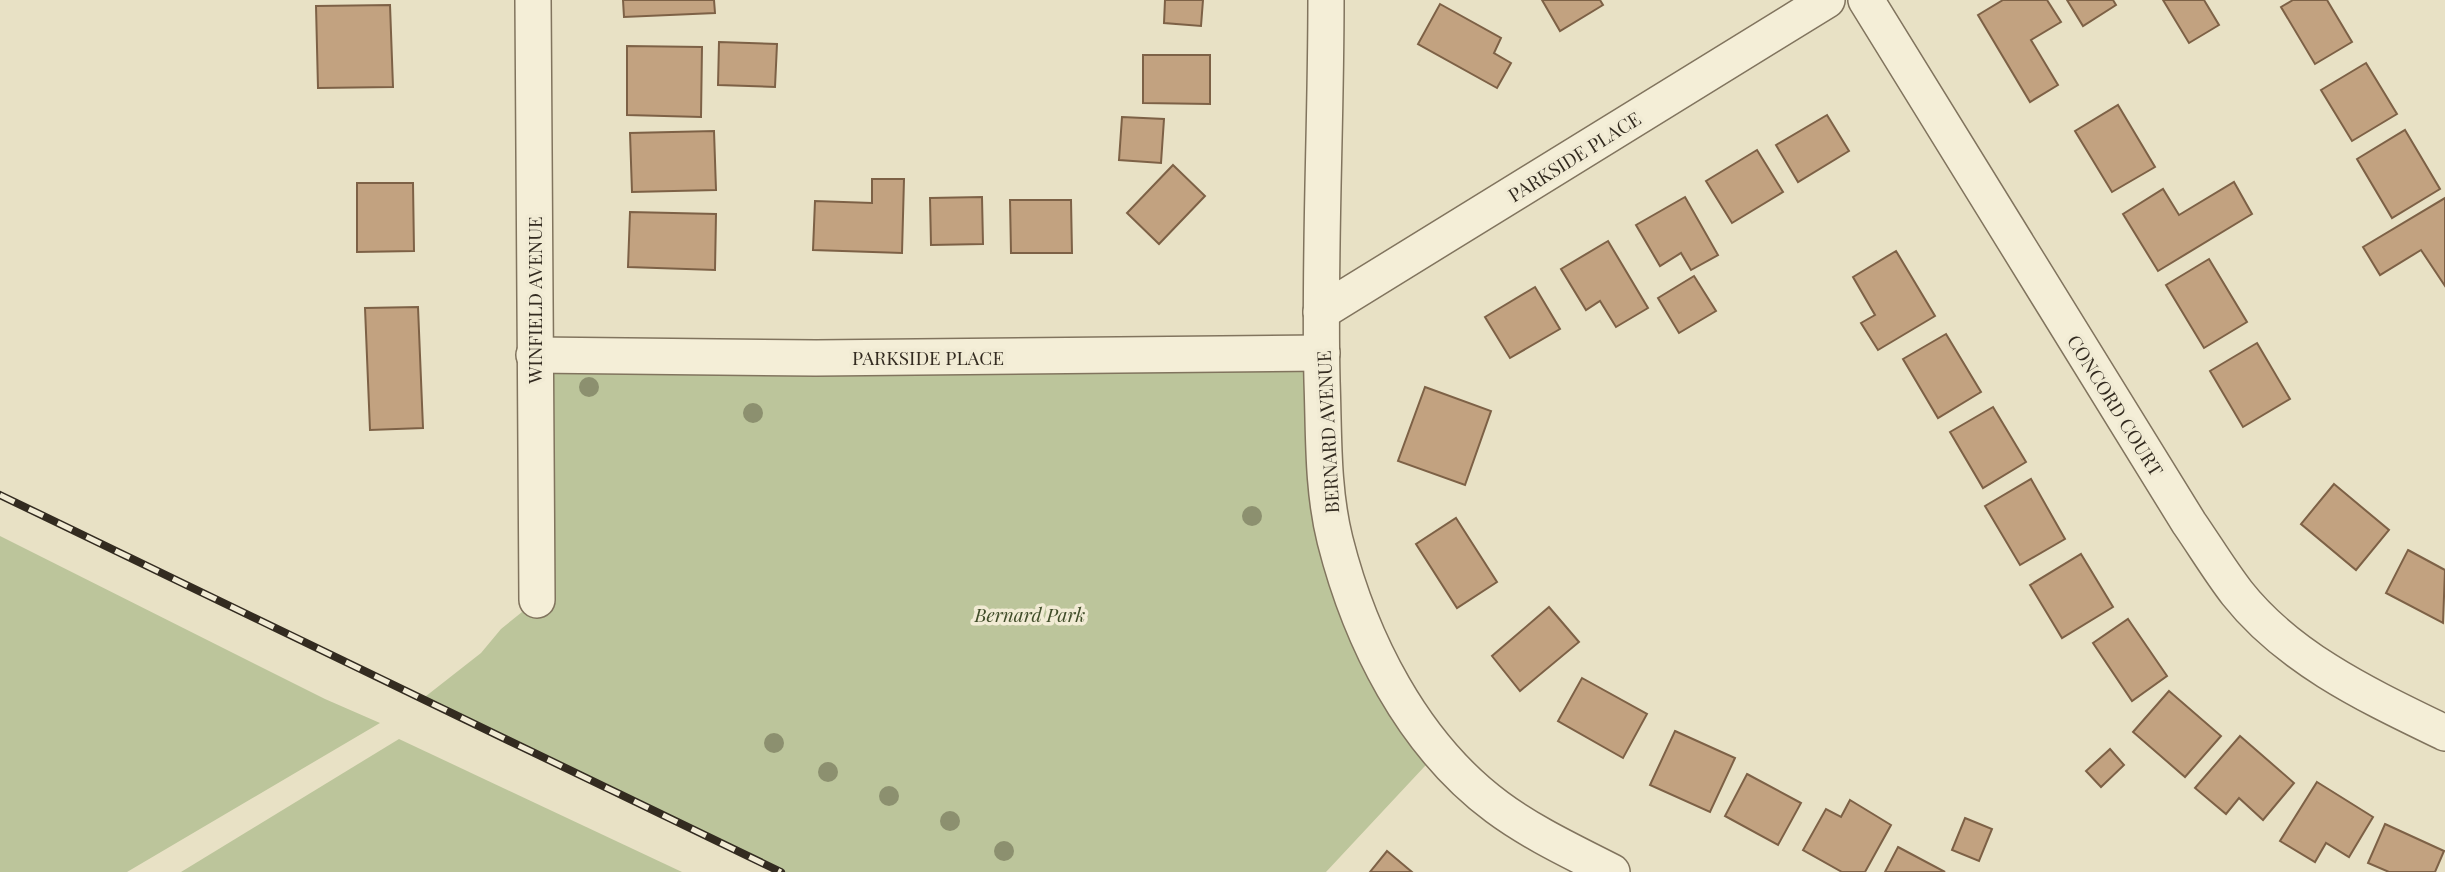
<svg xmlns="http://www.w3.org/2000/svg" width="2445" height="872" viewBox="0 0 2445 872" font-family="'Playfair Display',serif">
	<style>
		.green { fill: #bcc59b }
		.building { fill: #c2a280; stroke: #7d6146; stroke-width: 2 }
		.lines { fill: none; stroke-linecap: round; stroke-linejoin: round }
		.minor-casing { stroke: #81745e; stroke-width: 38 }
		.minor { stroke: #f4eed7; stroke-width: 35 }
		.rail-casing { stroke: #332b20; stroke-width: 8 }
		.rail { stroke: #f1ebd4; stroke-width: 5; stroke-dasharray: 16; stroke-linecap: butt }
		.tree { fill: #8c906f }
		.labels { text-anchor: middle; dominant-baseline: central; stroke-width: 7; stroke-linejoin: round; paint-order: stroke }
		.street-label { font-size: 19px; fill: #332b20; stroke: #f1ebd4 }
		.park-label { font-size: 19px; font-style: italic; fill: #404d29; stroke: #f1ebd4 }
	</style>
	<rect width="100%" height="100%" fill="#e8e1c5"/>
	<g class="green">
		<path d="M1322 353 1335 538 1439 751 1326 872H781L421 700 481 653 501 629 537 600 534 355Z"/>
		<path d="M0 536 325 699 380 723 127 872H0Z"/>
		<path d="M399 739 682 872H181Z"/>
	</g>
	<g class="building">
		<path d="M623 0H714L715 13 624 17Z"/>
		<path d="M1165 0H1203L1201 26 1164 23Z"/>
		<path d="M1542 0H1600L1603 5 1560 31Z"/>
		<path d="M2003 0H2047L2061 22 2031 40 2058 85 2030 102 1978 15Z"/>
		<path d="M2067 0H2113L2116 5 2083 26Z"/>
		<path d="M2163 0H2204L2219 25 2189 43Z"/>
		<path d="M2293 0H2327L2352 42 2315 64 2281 7Z"/>
		<path d="M1440 4 1501 38 1494 53 1511 63 1497 88 1418 44Z"/>
		<path d="M390 5 393 87 318 88 316 6Z"/>
		<path d="M719 42 777 44 775 87 718 85Z"/>
		<path d="M627 46 702 47 701 117 627 115Z"/>
		<path d="M1143 55H1210V104L1143 103Z"/>
		<path d="M2366 63 2397 114 2352 141 2321 90Z"/>
		<path d="M2118 105 2155 167 2112 192 2075 131Z"/>
		<path d="M1827 115 1849 151 1798 182 1776 145Z"/>
		<path d="M1122 117 1164 119 1161 163 1119 160Z"/>
		<path d="M2405 130 2440 189 2392 218 2357 159Z"/>
		<path d="M714 131 716 190 632 192 630 133Z"/>
		<path d="M1757 150 1783 192 1732 223 1706 181Z"/>
		<path d="M1173 165 1205 196 1159 244 1127 213Z"/>
		<path d="M872 179H904L902 253 813 250 815 201 872 203Z"/>
		<path d="M2234 182 2252 214 2158 271 2123 214 2163 189 2179 215Z"/>
		<path d="M357 183H413L414 251 357 252Z"/>
		<path d="M982 197 983 244 931 245 930 198Z"/>
		<path d="M1685 197 1718 255 1691 270 1681 253 1660 266 1636 225Z"/>
		<path d="M2445 198V286L2421 250 2380 275 2363 247Z"/>
		<path d="M1010 200H1071L1072 253H1011Z"/>
		<path d="M630 212 716 214 715 270 628 267Z"/>
		<path d="M1608 241 1648 308 1616 327 1600 301 1586 310 1561 269Z"/>
		<path d="M1896 251 1935 316 1878 350 1861 323 1875 315 1853 277Z"/>
		<path d="M2209 259 2247 322 2204 348 2166 285Z"/>
		<path d="M1694 276 1716 311 1679 333 1658 298Z"/>
		<path d="M1535 287 1560 329 1510 358 1485 317Z"/>
		<path d="M418 307 423 428 370 430 365 308Z"/>
		<path d="M1946 334 1981 392 1938 418 1903 359Z"/>
		<path d="M2257 343 2290 399 2243 427 2210 371Z"/>
		<path d="M1425 387 1491 411 1465 485 1398 461Z"/>
		<path d="M1993 407 2026 462 1983 488 1950 432Z"/>
		<path d="M2031 479 2065 539 2020 565 1985 506Z"/>
		<path d="M2334 484 2389 530 2356 570 2301 524Z"/>
		<path d="M1456 518 1497 582 1457 608 1416 544Z"/>
		<path d="M2408 550 2445 570 2443 623 2386 593Z"/>
		<path d="M2081 554 2113 607 2062 638 2030 585Z"/>
		<path d="M1549 607 1579 642 1520 691 1492 656Z"/>
		<path d="M2128 619 2167 676 2132 701 2093 643Z"/>
		<path d="M1582 678 1647 714 1623 758 1558 721Z"/>
		<path d="M2169 691 2221 736 2185 777 2133 732Z"/>
		<path d="M1675 731 1735 758 1710 812 1650 785Z"/>
		<path d="M2240 736 2294 783 2263 820 2239 798 2226 814 2195 788Z"/>
		<path d="M2110 749 2124 765 2101 787 2086 771Z"/>
		<path d="M1747 774 1801 803 1778 845 1725 816Z"/>
		<path d="M2317 782 2373 817 2349 857 2326 843 2315 862 2280 841Z"/>
		<path d="M1850 800 1891 825 1865 872H1842L1803 850 1826 809 1841 817Z"/>
		<path d="M1965 818 1992 829 1979 861 1952 850Z"/>
		<path d="M2385 824 2444 851 2435 872H2389L2368 863Z"/>
		<path d="M1898 847 1945 872H1885Z"/>
		<path d="M1387 851 1412 872H1370Z"/>
	</g>
	<g class="lines">
		<defs>
			<g id="minor">
				<path d="M533 0 537 600"/>
				<path d="M1326 0C1326 127 1319 254 1322 381 1324 434 1322 488 1335 540 1360 639 1412 744 1497 807 1532 833 1573 852 1612 872"/>
				<path d="M1866 0 2189 523C2205 546 2220 571 2237 593 2290 660 2371 697 2445 733"/>
				<path d="M1321 312 1827 0"/>
				<path d="M534 355 816 358 1322 353"/>
			</g>
		</defs>
		<use href="#minor" class="minor-casing"/>
		<use href="#minor" class="minor"/>
		<defs>
			<path id="rail" d="M0 495 781 872"/>
		</defs>
		<use href="#rail" class="rail-casing"/>
		<use href="#rail" class="rail"/>
	</g>
	<g class="tree">
		<circle cx="589" cy="387" r="10"/>
		<circle cx="753" cy="413" r="10"/>
		<circle cx="1252" cy="516" r="10"/>
		<circle cx="774" cy="743" r="10"/>
		<circle cx="828" cy="772" r="10"/>
		<circle cx="889" cy="796" r="10"/>
		<circle cx="950" cy="821" r="10"/>
		<circle cx="1004" cy="851" r="10"/>
	</g>
	<g class="labels">
		<g class="street-label">
			<text transform="translate(1574 156) rotate(-32)">PARKSIDE PLACE</text>
			<text transform="translate(534 300) rotate(-90)">WINFIELD AVENUE</text>
			<text x="928" y="357">PARKSIDE PLACE</text>
			<text transform="translate(2116 405) rotate(58)">CONCORD COURT</text>
			<text transform="translate(1327 432) rotate(-93)">BERNARD AVENUE</text>
		</g>
		<g class="park-label">
			<text x="1030" y="614">Bernard Park</text>
		</g>
	</g>
</svg>
